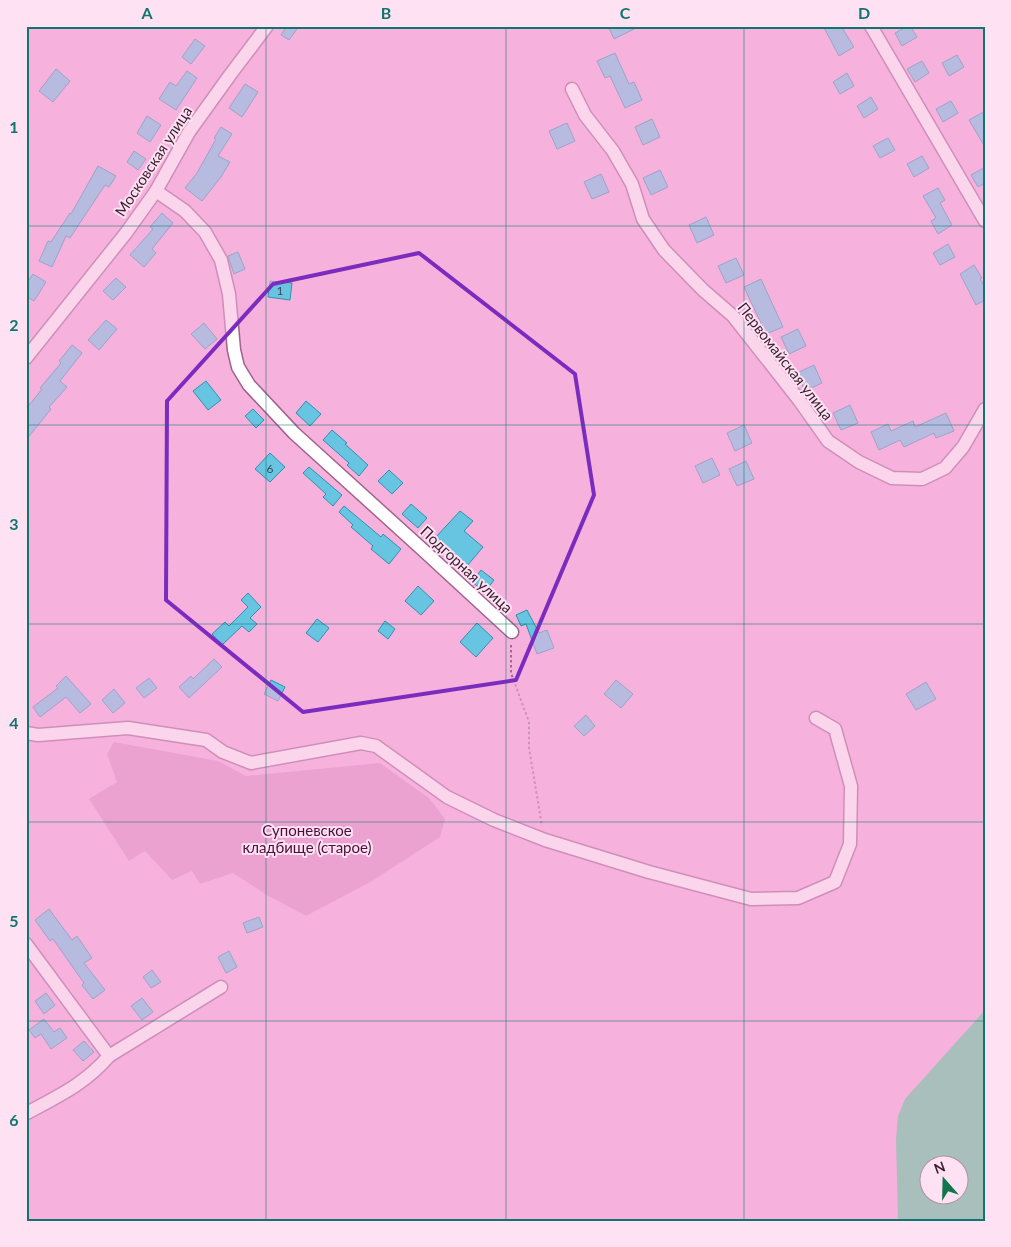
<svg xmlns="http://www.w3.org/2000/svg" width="1011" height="1247" viewBox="0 0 1011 1247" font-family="Lato,sans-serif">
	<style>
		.green { fill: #dd8ec2 }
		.water { fill: #4cce94; fill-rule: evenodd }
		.building { fill: #68c5e2; stroke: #2f91ac }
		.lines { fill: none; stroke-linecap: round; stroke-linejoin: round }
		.minor-casing { stroke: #a1638c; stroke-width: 15 }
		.path { stroke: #9c6c8a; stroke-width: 2; stroke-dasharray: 2.5 2.5; stroke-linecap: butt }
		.minor { stroke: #fff; stroke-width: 12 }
		.marked { fill: none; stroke: #7b2cbf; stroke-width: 4; stroke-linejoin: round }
		.grid { fill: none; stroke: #0f766e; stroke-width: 1; stroke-opacity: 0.55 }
		.labels { text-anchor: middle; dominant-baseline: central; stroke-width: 4; stroke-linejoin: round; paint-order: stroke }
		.number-label { font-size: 12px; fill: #43475b }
		.street-label { font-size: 15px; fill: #371d2e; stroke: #fee1f3 }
		.park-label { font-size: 15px; fill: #4b0f3b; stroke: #fee1f3 }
		.neatline { fill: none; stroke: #0f766e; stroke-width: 2 }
		.grid-label { font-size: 16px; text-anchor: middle; font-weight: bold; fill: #0f766e }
	</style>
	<rect width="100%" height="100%" fill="#f6b2dd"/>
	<path class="green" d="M114 742 218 761 246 776 380 763 429 798 445 819 440 837 372 881 306 916 267 895 233 873 200 884 192 871 172 880 145 851 129 861 89 799 117 782 107 754Z"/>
	<path class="water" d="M985 1010V1221H898L896 1139 898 1116 905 1099ZM928 1164H958V1194H928Z"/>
	<g class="building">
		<path d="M287 26H299L289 40 281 35Z"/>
		<path d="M608 26H640L614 39Z"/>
		<path d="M823 26H841L854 47 839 56Z"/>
		<path d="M908 26H910L917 37 902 46 895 33Z"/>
		<path d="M195 39 205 46 191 64 182 57Z"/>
		<path d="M615 53 629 84 634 82 642 100 625 108 610 76 605 78 597 61Z"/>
		<path d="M957 55 964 67 949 76 942 63Z"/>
		<path d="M922 61 929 73 915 82 907 69Z"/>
		<path d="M56 69 70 81 53 102 39 91Z"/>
		<path d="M187 71 197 78 176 110 159 99 170 82 176 86Z"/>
		<path d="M847 73 854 86 840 94 833 82Z"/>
		<path d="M245 84 258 92 242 117 229 108Z"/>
		<path d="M871 97 878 109 864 118 857 106Z"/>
		<path d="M951 101 958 113 943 122 936 109Z"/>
		<path d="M985 111V147L969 120Z"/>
		<path d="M147 116 161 125 150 142 137 133Z"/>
		<path d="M652 119 660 137 643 145 635 127Z"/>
		<path d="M567 123 575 141 557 149 549 131Z"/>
		<path d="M221 127 232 134 218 156 230 162 221 177 202 201 185 188 197 173 216 139 214 138Z"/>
		<path d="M888 138 895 150 880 158 873 146Z"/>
		<path d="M134 151 146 159 138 170 127 162Z"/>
		<path d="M922 156 929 168 914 177 907 164Z"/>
		<path d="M98 166 116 176 109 187 105 185 70 238 66 236 52 267 39 261 48 241 51 242 70 213 71 214Z"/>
		<path d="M985 167V183L978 187 971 175Z"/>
		<path d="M660 170 668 187 651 195 643 178Z"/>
		<path d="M601 174 609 192 592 199 584 182Z"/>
		<path d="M938 188 945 200 940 203 952 225 938 234 931 221 936 218 923 196Z"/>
		<path d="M162 213 173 223 152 249 156 253 144 267 130 255 153 229 150 227Z"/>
		<path d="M706 217 714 235 697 243 689 225Z"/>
		<path d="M948 244 955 257 940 265 933 253Z"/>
		<path d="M238 252 245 269 234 274 228 256Z"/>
		<path d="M736 258 744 275 726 283 718 266Z"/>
		<path d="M974 265 982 278 980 279 985 287V300L976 305 960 274Z"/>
		<path d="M33 274 46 282 34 301 26 296V285Z"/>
		<path d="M116 278 126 287 113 300 103 291Z"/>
		<path d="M761 279 783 327 766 334 744 287Z"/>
		<path d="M270 281 292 283 290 300 268 297Z"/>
		<path d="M106 320 117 329 99 350 88 340Z"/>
		<path d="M204 323 217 339 205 349 191 334Z"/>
		<path d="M798 329 806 346 789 354 781 337Z"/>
		<path d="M72 345 82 353 60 381 67 387 49 407 51 409 26 440V409L42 389 40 388 61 363 59 361Z"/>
		<path d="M814 365 822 383 805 391 797 373Z"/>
		<path d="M206 381 221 400 208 410 193 391Z"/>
		<path d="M306 401 321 414 310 426 296 413Z"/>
		<path d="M850 405 858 423 841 430 833 413Z"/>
		<path d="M253 409 264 420 256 428 245 416Z"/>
		<path d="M946 413 954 431 936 438 934 433 904 447 900 440 879 450 871 432 888 424 891 431 913 421 915 427Z"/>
		<path d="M744 425 752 443 735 451 727 433Z"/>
		<path d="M332 430 347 443 345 444 368 465 359 476 347 465 349 463 323 440Z"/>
		<path d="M270 453 285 467 270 482 255 469Z"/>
		<path d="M712 458 720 475 703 483 695 466Z"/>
		<path d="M746 461 754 479 737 486 729 469Z"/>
		<path d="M309 467 342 495 333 506 323 497 326 494 303 473Z"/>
		<path d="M389 470 403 483 392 494 378 481Z"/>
		<path d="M411 504 427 518 418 528 402 514Z"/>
		<path d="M344 506 381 537 383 534 401 549 389 564 371 549 373 546 351 527 353 525 339 512Z"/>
		<path d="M460 511 473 521 464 531 483 547 467 566 435 538Z"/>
		<path d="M481 570 494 580 485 592 472 582Z"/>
		<path d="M418 586 434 601 421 615 405 601Z"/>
		<path d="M248 593 261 607 250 618 257 624 249 632 242 626 222 645 212 634 225 622 229 626 248 607 241 600Z"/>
		<path d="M527 610 539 633 547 630 554 648 537 654 526 624 521 626 516 615Z"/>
		<path d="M317 619 329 628 318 642 306 633Z"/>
		<path d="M385 621 395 629 388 639 378 631Z"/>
		<path d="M477 623 493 638 476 657 460 642Z"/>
		<path d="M214 659 222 667 189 698 179 687 191 676 193 679Z"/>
		<path d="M66 676 91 704 80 713 66 697 40 717 33 707 58 688 56 686Z"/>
		<path d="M149 678 157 688 144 698 136 688Z"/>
		<path d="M271 680 285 687 278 701 264 694Z"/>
		<path d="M616 680 633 694 621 708 604 694Z"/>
		<path d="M926 682 936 699 916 710 906 694Z"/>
		<path d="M114 689 125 703 113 713 102 700Z"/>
		<path d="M586 715 595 726 584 736 574 726Z"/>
		<path d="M49 909 72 940 77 936 92 958 84 963 105 990 93 999 82 985 84 983 53 939 50 941 35 920Z"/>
		<path d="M259 917 263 927 247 933 243 923Z"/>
		<path d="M229 951 237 967 226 973 218 957Z"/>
		<path d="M152 970 161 982 151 988 143 977Z"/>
		<path d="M46 993 55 1005 44 1014 35 1001Z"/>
		<path d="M142 998 153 1012 142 1020 131 1006Z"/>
		<path d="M44 1019 54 1032 60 1028 67 1038 51 1049 41 1034 35 1038 29 1030Z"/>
		<path d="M84 1041 94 1052 83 1061 73 1050Z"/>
	</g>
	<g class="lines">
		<defs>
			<g id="minor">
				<path d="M871 26 985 221"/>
				<path d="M572 89 585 115 613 151 632 184 643 219 664 250 703 290 733 316 799 400 828 441 859 462 892 478 922 479 945 468 963 447 985 409"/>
				<path d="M156 191 185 211 205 232 221 260 229 294 234 350 238 367 249 385 294 433 423 550 512 632"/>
				<path d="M26 358 126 233 156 191 189 132 230 75 267 26"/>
				<path d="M26 733 38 735 128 728 206 740 223 752 251 763 361 743 376 746 447 797 494 820 545 840 649 872 751 899 798 898 835 882 850 844 851 786 835 729 816 718"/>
				<path d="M26 944 109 1056"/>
				<path d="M27 1113C58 1096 85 1084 109 1056L221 987"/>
			</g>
		</defs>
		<use href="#minor" class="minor-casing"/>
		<path class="path" d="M511 645V673L529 722V748L542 826"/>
		<use href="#minor" class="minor"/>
	</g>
	<path d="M0 0H1011V1247H0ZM419 253 575 374 594 495 516 680 303 712 166 600 167 401 273 284Z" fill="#f6b2dd" fill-opacity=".55" fill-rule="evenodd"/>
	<path class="marked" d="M419 253 575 374 594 495 516 680 303 712 166 600 167 401 273 284Z"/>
	<path class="grid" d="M266 26V1221M506 26V1221M744 26V1221M26 226H985M26 425H985M26 624H985M26 822H985M26 1021H985"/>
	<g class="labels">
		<g class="number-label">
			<text x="280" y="290">1</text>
			<text x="270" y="468">6</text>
		</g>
		<g class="street-label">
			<text transform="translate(153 161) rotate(-57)">Московская улица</text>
			<text transform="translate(786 361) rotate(52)">Первомайская улица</text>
			<text transform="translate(467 569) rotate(43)">Подгорная улица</text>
		</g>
		<g class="park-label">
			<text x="307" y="830">Супоневское<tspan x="307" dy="17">кладбище (старое)</tspan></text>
		</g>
	</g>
	<rect width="1011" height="1247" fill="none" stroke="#fee1f3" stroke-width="55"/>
	<g transform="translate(944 1180) rotate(340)"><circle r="24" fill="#fee1f3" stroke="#ae93a4"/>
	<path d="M0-4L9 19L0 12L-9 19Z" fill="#0f764f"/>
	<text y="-8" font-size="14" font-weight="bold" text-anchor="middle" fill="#371d2e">N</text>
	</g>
	<rect x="28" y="28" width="956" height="1192" class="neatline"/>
	<g class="grid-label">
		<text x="147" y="19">A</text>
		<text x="386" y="19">B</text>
		<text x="625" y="19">C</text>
		<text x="864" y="19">D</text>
		<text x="14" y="133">1</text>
		<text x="14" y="331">2</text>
		<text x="14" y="530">3</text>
		<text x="14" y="729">4</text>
		<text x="14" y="927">5</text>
		<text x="14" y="1126">6</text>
	</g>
</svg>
